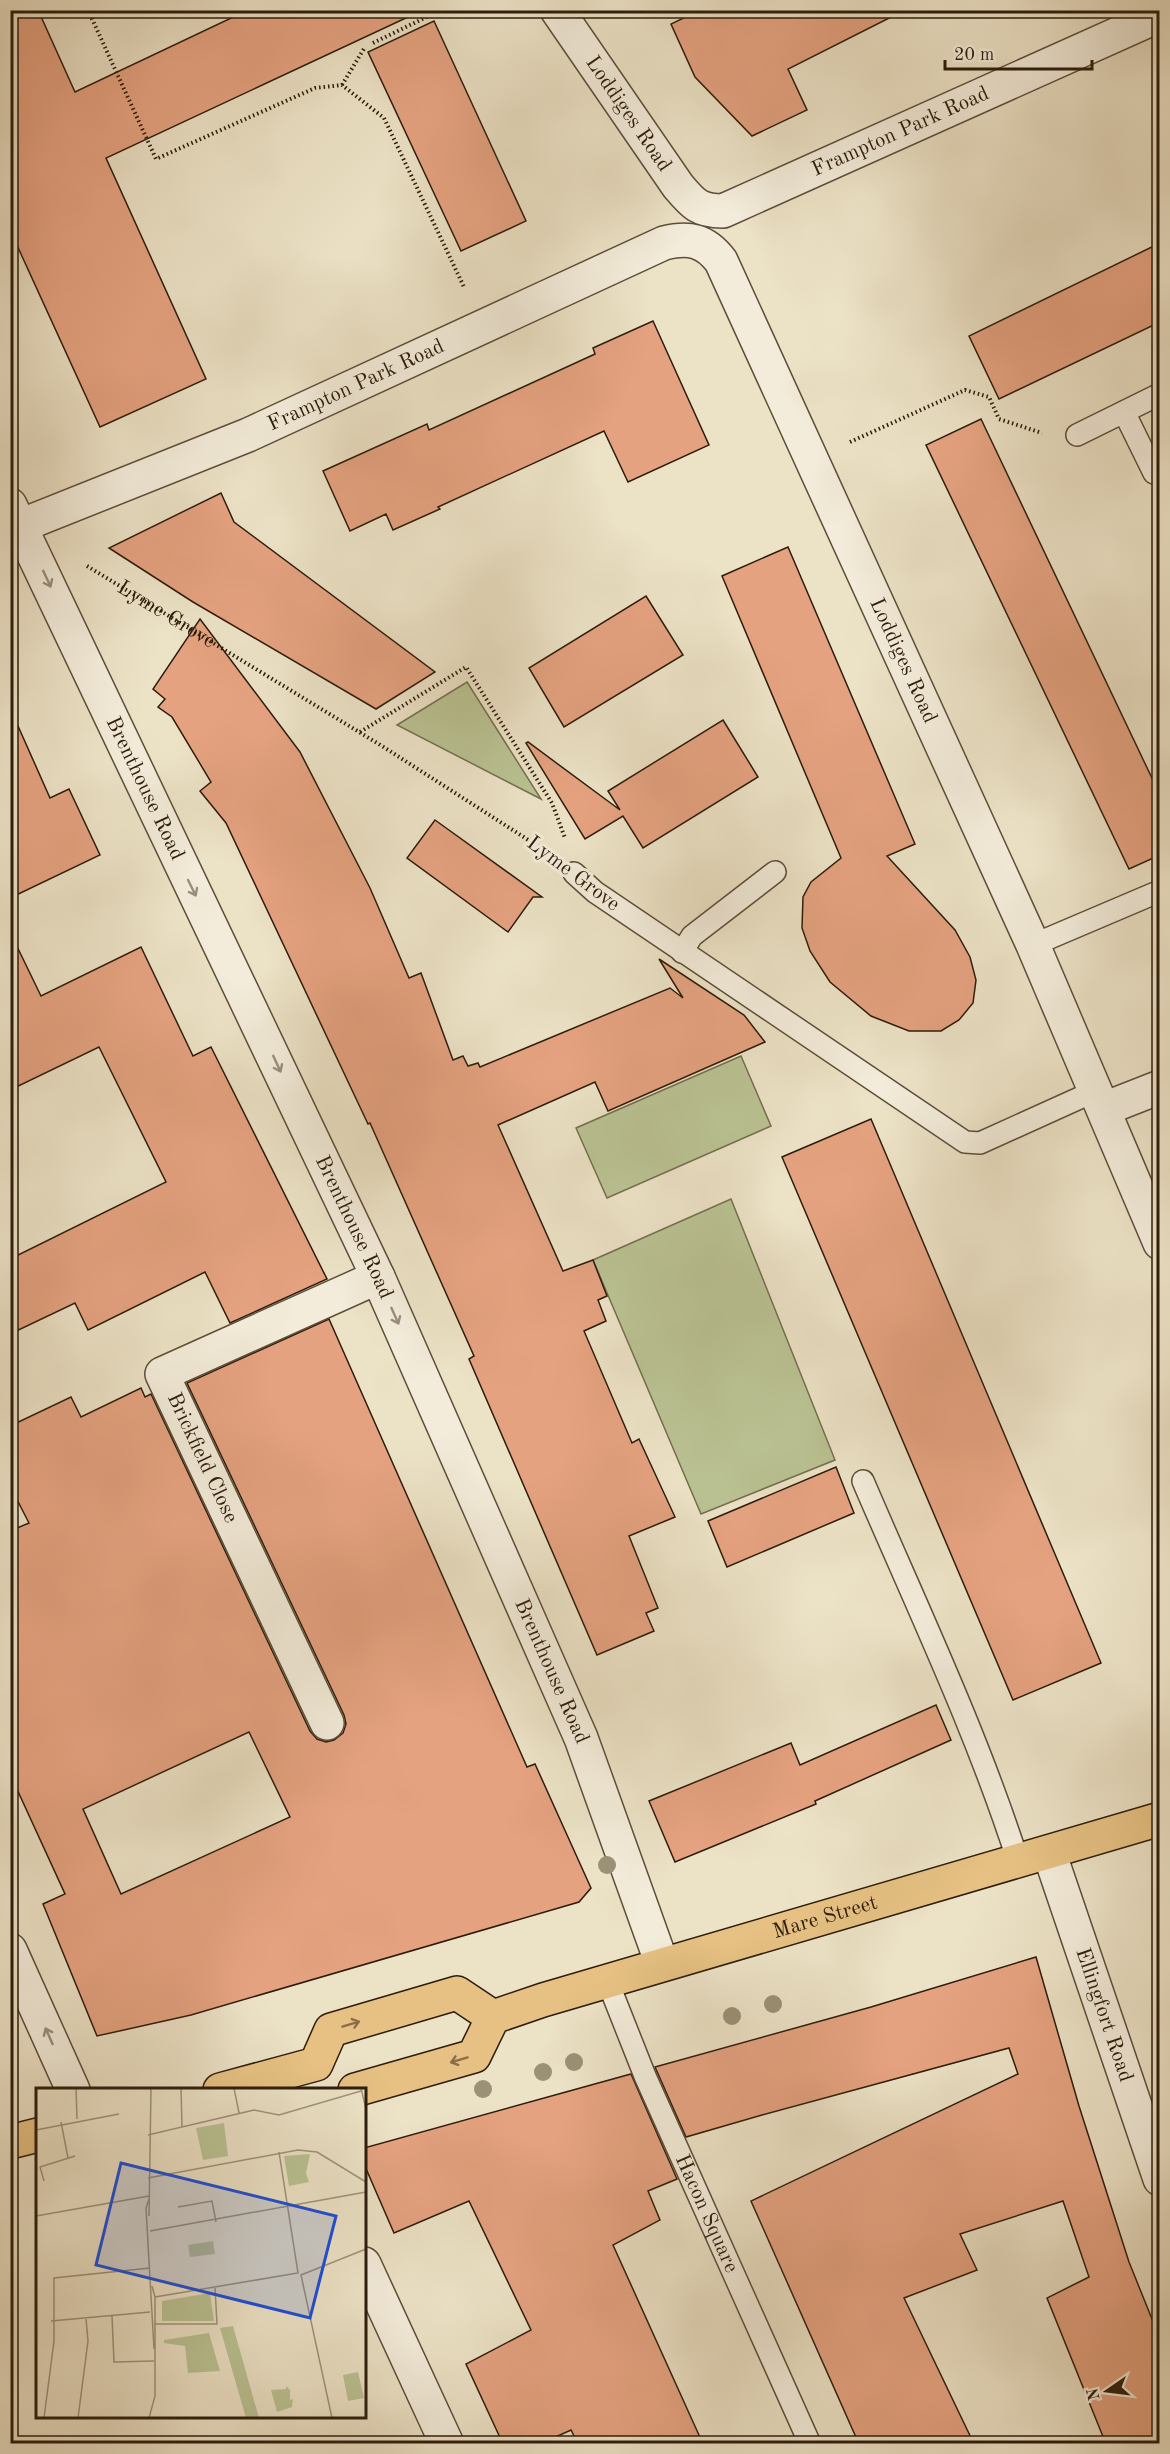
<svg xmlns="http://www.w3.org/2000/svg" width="1170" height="2454" viewBox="0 0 1170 2454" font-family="'Old Standard TT',serif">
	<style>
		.green { fill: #bac293; stroke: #746f4f; stroke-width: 1.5 }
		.building { fill: #e5a280; stroke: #2d1c0b; stroke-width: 1.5; fill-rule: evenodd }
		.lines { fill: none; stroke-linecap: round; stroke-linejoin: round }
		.service-casing { stroke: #5d4e3a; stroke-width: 24 }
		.minor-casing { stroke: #5d4e3a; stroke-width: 36 }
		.primary-casing { stroke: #2d1c0b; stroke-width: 36 }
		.path { stroke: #2d1c0b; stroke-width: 4; stroke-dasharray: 1.5 3; stroke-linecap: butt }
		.service { stroke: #f3ecda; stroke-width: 21 }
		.minor { stroke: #f3ecda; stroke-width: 33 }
		.primary { stroke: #e6c183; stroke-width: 33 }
		.tree { fill: #9a9176 }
		.oneway { stroke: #9a8e7d }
		.oneway2 { stroke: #8a6e47 }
		.labels { text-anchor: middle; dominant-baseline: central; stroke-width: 6; stroke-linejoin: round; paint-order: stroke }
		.street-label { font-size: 21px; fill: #2d1c0b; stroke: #f3ecda }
		.inset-road { fill: none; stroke: #a0937b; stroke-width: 1.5 }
		.view { fill: #1d4ed8; fill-opacity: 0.15; stroke: #1d4ed8; stroke-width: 3 }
		.inset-edge { fill: none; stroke: #2d1c0b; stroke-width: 3 }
	</style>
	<rect width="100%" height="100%" fill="#ece2c6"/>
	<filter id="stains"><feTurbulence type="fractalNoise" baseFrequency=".00333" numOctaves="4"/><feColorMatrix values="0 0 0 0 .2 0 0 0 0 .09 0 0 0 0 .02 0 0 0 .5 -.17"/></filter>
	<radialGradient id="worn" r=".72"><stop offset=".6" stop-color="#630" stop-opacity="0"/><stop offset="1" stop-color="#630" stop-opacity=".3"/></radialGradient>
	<g class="green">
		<path d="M467 682 541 799 397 725Z"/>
		<path d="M741 1056 771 1126 607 1198 576 1128Z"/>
		<path d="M731 1199 835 1460 701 1514 593 1260Z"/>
	</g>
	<g class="building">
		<path d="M10 10H38L75 92 248 10H423L106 158 206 379 100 427 10 230Z"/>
		<path d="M700 10H905L788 69 807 110 752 136 695 77 671 24Z"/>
		<path d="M434 21 526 221 461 251 368 52Z"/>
		<path d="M1160 243V322L999 399 969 336Z"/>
		<path d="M653 321 709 445 628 482 604 431 438 507 440 509 393 530 386 514 350 531 323 471 427 424 429 430 595 354 593 348Z"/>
		<path d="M981 419 1160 795V855L1129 869 926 445Z"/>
		<path d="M221 493 234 522 435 672 376 709 193 602 109 548Z"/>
		<path d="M788 547 915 844 887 856 955 930 970 957 976 980 973 1003 959 1020 941 1031H909L871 1016 830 982 810 951 802 928 803 897 811 882 841 858 722 576Z"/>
		<path d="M646 596 683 655 564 727 529 668Z"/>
		<path d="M200 619 300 752 370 888 409 978 421 973 453 1060 463 1056 468 1066 478 1063 480 1067 670 988 683 998 659 959 744 1015 765 1042 608 1111 595 1082 498 1125 563 1271 593 1260 607 1296 598 1300 606 1321 584 1331 632 1443 639 1439 675 1517 629 1536 658 1608 646 1613 654 1631 597 1655 469 1359 474 1356 370 1123 368 1124 226 823 200 791 211 782 172 717 158 707 165 699 153 689Z"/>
		<path d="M10 708 50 798 69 789 100 855 10 898Z"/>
		<path d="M723 720 758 777 643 848 623 816 585 839 526 743 528 742 620 810 608 791Z"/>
		<path d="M435 820 542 897H533L508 932 407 858Z"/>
		<path d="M10 932 41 996 141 947 193 1056 211 1047 327 1279 230 1323 205 1272 88 1330 75 1303 10 1334V1259L166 1182 99 1047 10 1090Z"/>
		<path d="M871 1119 1101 1663 1013 1700 782 1157Z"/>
		<path d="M329 1319 527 1767 535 1764 591 1888 579 1902 191 2015 97 2036 43 1904 65 1894 10 1774V1531L29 1523 10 1486V1426L71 1397 81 1417 141 1388 145 1397 151 1394 310 1731 317 1739 326 1742 334 1740 343 1733 346 1724 344 1715 187 1383ZM249 1732 290 1817 121 1894 83 1809Z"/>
		<path d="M836 1467 854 1513 727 1567 708 1521Z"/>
		<path d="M936 1705 951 1740 815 1801 816 1804 675 1862 649 1801 791 1743 800 1765Z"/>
		<path d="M1036 1957 1079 2106 1129 2262 1160 2339V2444H1106L1047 2298 1089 2277 1063 2201 960 2234 977 2270 904 2298 974 2444H859L751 2201 1018 2074 1009 2048 762 2115 686 2137 655 2067 871 2007Z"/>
		<path d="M631 2074 677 2179 648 2191 660 2220 613 2245 703 2444H578L571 2430 540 2444H503L466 2364 531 2330 469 2201 394 2233 364 2164V2148Z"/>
	</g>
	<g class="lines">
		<defs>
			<g id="service">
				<path d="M1124 412 1154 473"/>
				<path d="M1077 435 1160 394"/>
				<path d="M574 873 595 892 965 1142 980 1143 1095 1091"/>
				<path d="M1033 945 1160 891"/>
				<path d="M682 952 692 936 775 872"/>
				<path d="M863 1481C917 1607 976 1730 1018 1861"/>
				<path id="s2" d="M607 1980 645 2076 810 2444"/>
			</g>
			<g id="minor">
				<path id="s3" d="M557 10 678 186C693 204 699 211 723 211L1160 15"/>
				<path id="s4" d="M10 505 378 1277 581 1738 662 1964"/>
				<path id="s5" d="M10 530 248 435 664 243C689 237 705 240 721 261L1033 945 1160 1243"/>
				<path d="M1104 1109 1160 1087"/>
				<path d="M327 1723 162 1374 378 1277"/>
				<path id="s6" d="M1049 1852 1160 2179"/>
				<path d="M10 1950 73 2090"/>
				<path d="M364 2264 447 2444"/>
			</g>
			<g id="primary">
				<path d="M220 2090 316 2064 331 2030 457 1993 493 2017"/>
				<path id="s7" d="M355 2090 474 2056 493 2017 543 2000 1160 1819"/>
				<path d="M10 2142 38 2135"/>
			</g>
		</defs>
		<use href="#service" class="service-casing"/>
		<use href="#minor" class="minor-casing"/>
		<use href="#primary" class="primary-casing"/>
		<g class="path">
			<path d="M88 10 156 159 315 88 342 85 384 118 464 287"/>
			<path d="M373 43 441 10"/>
			<path d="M342 85 365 47"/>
			<path d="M850 442 965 390 989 397 999 419 1042 433"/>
			<path id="s1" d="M87 566 382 746 547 852"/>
			<path d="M360 732 466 667 552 803 565 838"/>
		</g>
		<use href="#service" class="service"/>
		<use href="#minor" class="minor"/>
		<use href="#primary" class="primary"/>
	</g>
	<g class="tree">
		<circle cx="607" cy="1865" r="9"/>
		<circle cx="773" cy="2004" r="9"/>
		<circle cx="732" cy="2016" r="9"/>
		<circle cx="574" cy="2062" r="9"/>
		<circle cx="543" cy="2072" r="9"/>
		<circle cx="483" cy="2089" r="9"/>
	</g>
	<defs><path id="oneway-shaft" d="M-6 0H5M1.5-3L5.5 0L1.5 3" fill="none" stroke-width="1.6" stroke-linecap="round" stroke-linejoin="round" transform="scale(1.5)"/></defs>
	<g class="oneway">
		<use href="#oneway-shaft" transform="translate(47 579) rotate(65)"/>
		<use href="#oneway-shaft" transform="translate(192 888) rotate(64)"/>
		<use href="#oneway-shaft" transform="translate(277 1064) rotate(65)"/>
		<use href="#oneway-shaft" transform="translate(395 1316) rotate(66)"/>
		<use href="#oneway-shaft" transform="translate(49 2036) rotate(-114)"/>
	</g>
	<g class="oneway2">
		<use href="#oneway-shaft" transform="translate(351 2024) rotate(-17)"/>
		<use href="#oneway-shaft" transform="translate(459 2060) rotate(163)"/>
	</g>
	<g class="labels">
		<g class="street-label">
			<text stroke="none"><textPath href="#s3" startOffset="126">Loddiges Road</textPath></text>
			<text stroke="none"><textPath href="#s3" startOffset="462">Frampton Park Road</textPath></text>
			<text stroke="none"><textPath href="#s5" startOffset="375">Frampton Park Road</textPath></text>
			<text stroke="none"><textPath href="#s1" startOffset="93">Lyme Grove</textPath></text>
			<text stroke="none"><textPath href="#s5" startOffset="1218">Loddiges Road</textPath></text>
			<text stroke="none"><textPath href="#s4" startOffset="314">Brenthouse Road</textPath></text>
			<text transform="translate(573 874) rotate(37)">Lyme Grove</text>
			<text stroke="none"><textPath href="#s4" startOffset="800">Brenthouse Road</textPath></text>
			<text transform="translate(202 1458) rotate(65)">Brickfield Close</text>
			<text stroke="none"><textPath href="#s4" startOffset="1286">Brenthouse Road</textPath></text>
			<text stroke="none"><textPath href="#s7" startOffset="514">Mare Street</textPath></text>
			<text stroke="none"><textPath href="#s6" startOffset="172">Ellingfort Road</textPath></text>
			<text stroke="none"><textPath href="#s2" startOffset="254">Hacon Square</textPath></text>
		</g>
	</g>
	<g transform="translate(36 2088)">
		<rect width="330" height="330" fill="#ece2c6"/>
		<path d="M188 35 192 68 167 72 160 40ZM274 66 270 85 273 94 253 98 248 68ZM177 153 179 166 154 169 152 157ZM174 205 178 233H126V213ZM197 238 223 330H210L184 240ZM173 245 184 283 152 285 149 258 128 255V252ZM322 284 328 310 312 313 307 287ZM250 298 254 302V312L257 311 256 319 241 324 235 302 250 301Z" fill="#bac293"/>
		<path class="inset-road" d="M40 0 41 31M198 0 203 25M325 0 330 21M25 34 32 70M146 39 218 22 243 27 325 3M0 42 83 26M112 47 146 39 145 0M112 90 262 62 281 64 330 94M8 93 4 79 39 68M113 111 110 120 118 261M142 119 176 113 180 134M0 128 113 108M113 128 115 0M114 143 330 104M119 209 262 185 243 64M76 228 78 274 118 273M15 233 114 224M118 236H181L179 200M8 330 18 253V190L114 180M42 330 52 253 50 231M113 330 119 308V209L116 198M296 330 265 187 330 161"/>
		<path class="view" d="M85 75 300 128 274 230 60 177Z"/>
		<rect width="330" height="330" class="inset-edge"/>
	</g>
	<rect width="1170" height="2454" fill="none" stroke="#ece2c6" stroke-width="36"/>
	<rect x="12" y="12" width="1146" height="2430" fill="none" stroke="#2d1c0b" stroke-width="3"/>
	<rect x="18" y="18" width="1134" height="2418" fill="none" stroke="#2d1c0b" stroke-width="1.5"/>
	<g transform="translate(1107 2391) rotate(256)" stroke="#f3ecda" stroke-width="4.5" paint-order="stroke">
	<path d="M0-4.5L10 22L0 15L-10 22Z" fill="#2d1c0b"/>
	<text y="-9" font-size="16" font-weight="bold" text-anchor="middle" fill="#2d1c0b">N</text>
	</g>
	<path d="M945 60v9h147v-9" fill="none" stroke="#2d1c0b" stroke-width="3"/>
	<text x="954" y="60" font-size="18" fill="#2d1c0b" stroke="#f3ecda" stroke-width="4.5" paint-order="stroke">20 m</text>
	<rect width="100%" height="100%" filter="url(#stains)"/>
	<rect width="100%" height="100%" fill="url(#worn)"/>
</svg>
